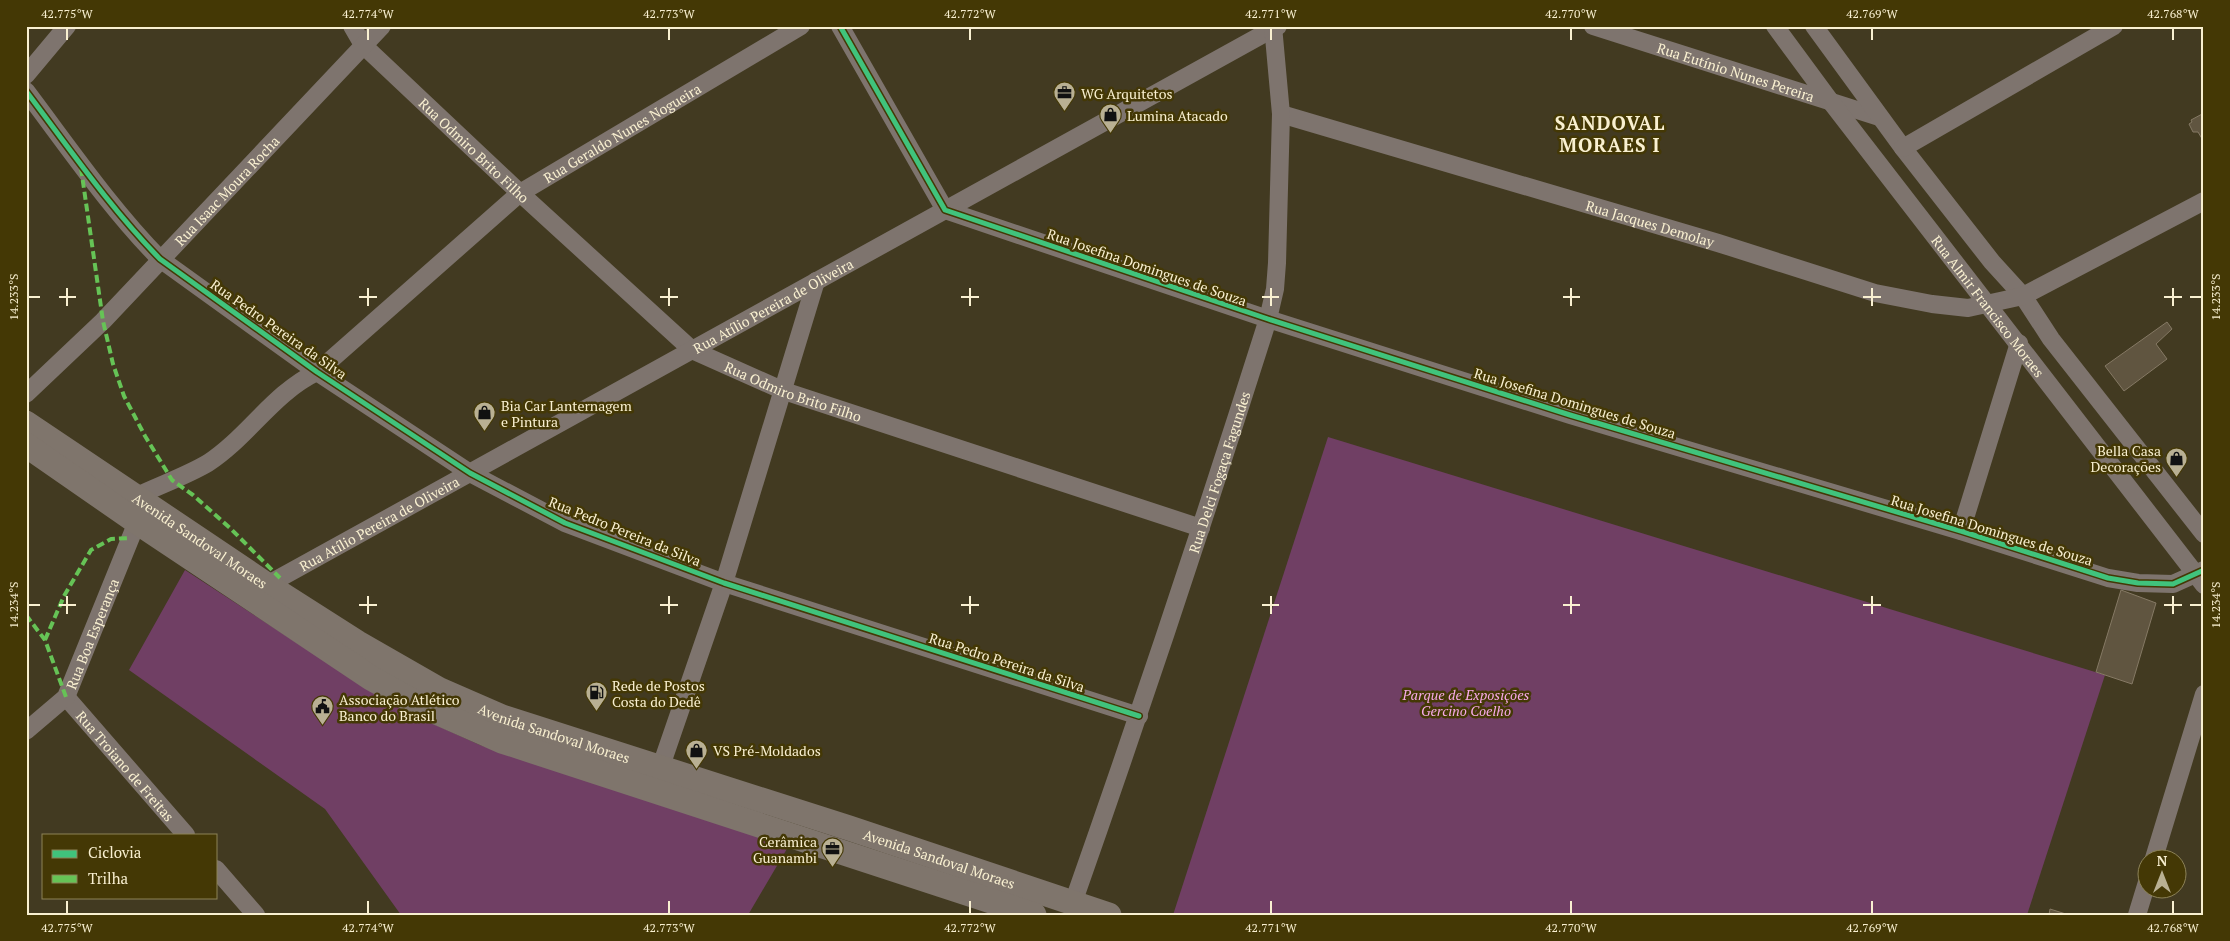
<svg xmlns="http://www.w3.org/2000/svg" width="2230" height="941" viewBox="0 0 2230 941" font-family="'PT Serif',serif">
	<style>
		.green { fill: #703f64 }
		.building { fill: #605540; stroke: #857964 }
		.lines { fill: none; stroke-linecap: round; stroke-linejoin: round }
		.minor { stroke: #7e746e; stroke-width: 18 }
		.secondary { stroke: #7f756c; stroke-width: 25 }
		.quiet { stroke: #66c356; stroke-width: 4; stroke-dasharray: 8 4; stroke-linecap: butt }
		.cycleway-casing { stroke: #443805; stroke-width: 8 }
		.cycleway { stroke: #40c37c; stroke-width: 5 }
		.ticks { fill: none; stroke: #f9f0d1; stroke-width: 2 }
		.labels { text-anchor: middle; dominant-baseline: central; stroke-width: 5; stroke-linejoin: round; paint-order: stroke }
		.street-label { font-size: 14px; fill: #f9f0d1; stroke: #443805 }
		.poi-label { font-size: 14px; fill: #f9f0d1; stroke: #443805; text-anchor: start }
		.park-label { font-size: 14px; font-style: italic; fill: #f8aae9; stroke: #443805 }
		.district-label { font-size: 19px; font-weight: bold; letter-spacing: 1px; fill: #f9f0d1; stroke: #443805 }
		.neatline { fill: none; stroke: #f9f0d1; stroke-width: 2 }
		.ticks-label { font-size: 12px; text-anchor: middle; fill: #f9f0d1 }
	</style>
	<rect width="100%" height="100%" fill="#423a21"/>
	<g class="green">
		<path d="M1328 437 2105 675 2027 915H1173Z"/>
		<path d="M185 570 394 706 480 745 788 847 748 915H401L325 809 129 670Z"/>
	</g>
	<g class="building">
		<path d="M2204 113V142L2198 132H2193L2189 124 2192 122 2191 120Z"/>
		<path d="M2167 322 2172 329 2156 344 2167 359 2124 391 2105 366Z"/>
		<path d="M2121 590 2156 603 2132 684 2096 672Z"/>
		<path d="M2050 909 2069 915H2049Z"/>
	</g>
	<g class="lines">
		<g class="minor">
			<path id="s1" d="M352 26 363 45 520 193 692 350 784 391 1201 528"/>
			<path d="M840 26 945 210 1268 319 1570 415 1961 531 2108 578 2138 583 2173 584 2204 570"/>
			<path id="s2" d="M1593 26 1879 117"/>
			<path id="s3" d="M1775 26 1831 102 2204 585"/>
			<path d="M1814 26 1903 148 1992 262 2023 296 2051 339 2204 534"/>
			<path d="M26 75 67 26"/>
			<path d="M26 91C69 148 110 208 160 259L317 372 470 473 565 523 724 583 1139 716"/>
			<path id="s4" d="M1281 114 1718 243 1875 293 1932 304 1968 308 2023 296 2204 201"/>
			<path d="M1903 148 2114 26"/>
			<path id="s5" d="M26 394 103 321 382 26"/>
			<path id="s6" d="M137 496C160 485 186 476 208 463 248 437 273 393 317 372L520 193 801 26"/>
			<path d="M1961 531 2019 343"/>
			<path id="s7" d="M267 585 1278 26"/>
			<path id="s8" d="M66 697 186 835"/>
			<path id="s9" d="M26 731 66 697 137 522"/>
			<path d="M660 769 724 583 816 281"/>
			<path d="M2154 858 2204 694"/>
			<path d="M216 869 256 915"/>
			<path id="s10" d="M1073 903C1141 710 1206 515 1268 319L1275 289 1277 263 1281 114 1273 26"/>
			<path d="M2137 915 2148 879"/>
		</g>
		<g class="secondary">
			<path id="s11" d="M26 423 267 585 358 643 440 690 502 717 849 828 1109 915"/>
			<path d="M26 445 137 522 371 678 416 703 502 741 1034 915"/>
		</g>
		<g class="quiet">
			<path d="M81 168 103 321 113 364 124 396 145 436 172 480 193 495 230 528 280 578"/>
			<path d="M26 615 45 640 66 697"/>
			<path d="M45 640 64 596 91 550 111 539 130 538"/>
		</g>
		<defs>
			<g id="cycleway">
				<path d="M840 26 945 210 1268 319 1570 415 1961 531 2108 578 2138 583 2173 584 2204 570"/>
				<path d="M26 91C69 148 110 208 160 259L317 372 470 473 565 523 724 583 1139 716"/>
			</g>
		</defs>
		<use href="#cycleway" class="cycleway-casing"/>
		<use href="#cycleway" class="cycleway"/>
	</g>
	<path class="ticks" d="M67 28V40M368 28V40M669 28V40M970 28V40M1271 28V40M1571 28V40M1872 28V40M2173 28V40M67 288V306M368 288V306M669 288V306M970 288V306M1271 288V306M1571 288V306M1872 288V306M2173 288V306M28 297H40M59 297H76M359 297H377M660 297H678M961 297H979M1262 297H1279M1563 297H1580M1863 297H1881M2164 297H2182M2190 297H2202M67 596V614M368 596V614M669 596V614M970 596V614M1271 596V614M1571 596V614M1872 596V614M2173 596V614M28 605H40M59 605H76M359 605H377M660 605H678M961 605H979M1262 605H1279M1563 605H1580M1863 605H1881M2164 605H2182M2190 605H2202M67 901V914M368 901V914M669 901V914M970 901V914M1271 901V914M1571 901V914M1872 901V914M2173 901V914"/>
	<defs>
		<symbol id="office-pin" viewBox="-11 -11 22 30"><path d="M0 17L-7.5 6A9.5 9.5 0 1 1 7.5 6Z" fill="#b9b093" stroke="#443805"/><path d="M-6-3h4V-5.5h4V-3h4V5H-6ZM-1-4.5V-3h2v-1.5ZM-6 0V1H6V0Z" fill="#111"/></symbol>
		<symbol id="shop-pin" viewBox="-11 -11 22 30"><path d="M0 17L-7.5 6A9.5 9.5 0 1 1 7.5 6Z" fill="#b9b093" stroke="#443805"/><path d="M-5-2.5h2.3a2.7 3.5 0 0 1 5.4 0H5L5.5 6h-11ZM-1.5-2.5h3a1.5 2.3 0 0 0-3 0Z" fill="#111"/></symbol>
		<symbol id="fuel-pin" viewBox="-11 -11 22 30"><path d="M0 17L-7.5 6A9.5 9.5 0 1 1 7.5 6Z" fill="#b9b093" stroke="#443805"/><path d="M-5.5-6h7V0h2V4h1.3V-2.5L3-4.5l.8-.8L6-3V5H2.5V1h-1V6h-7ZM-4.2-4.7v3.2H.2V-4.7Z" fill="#111"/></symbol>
		<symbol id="civic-pin" viewBox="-11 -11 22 30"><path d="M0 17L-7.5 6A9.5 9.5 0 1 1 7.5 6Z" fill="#b9b093" stroke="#443805"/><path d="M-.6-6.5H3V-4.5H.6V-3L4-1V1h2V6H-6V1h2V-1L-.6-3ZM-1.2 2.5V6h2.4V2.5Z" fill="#111"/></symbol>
	</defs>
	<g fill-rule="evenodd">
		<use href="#office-pin" x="1052" y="80" width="25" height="34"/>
		<use href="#shop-pin" x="1098" y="102" width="25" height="34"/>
		<use href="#shop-pin" x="472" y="400" width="25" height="34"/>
		<use href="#shop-pin" x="2164" y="446" width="25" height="34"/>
		<use href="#fuel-pin" x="584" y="680" width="25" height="34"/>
		<use href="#civic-pin" x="310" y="694" width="25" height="34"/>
		<use href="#shop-pin" x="684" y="738" width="25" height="34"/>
		<use href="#office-pin" x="820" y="836" width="25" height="34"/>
	</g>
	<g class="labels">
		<g class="street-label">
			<text stroke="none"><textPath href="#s2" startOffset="150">Rua Eutínio Nunes Pereira</textPath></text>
			<text stroke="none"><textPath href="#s6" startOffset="610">Rua Geraldo Nunes Nogueira</textPath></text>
			<text stroke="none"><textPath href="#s1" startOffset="175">Rua Odmiro Brito Filho</textPath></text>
			<text stroke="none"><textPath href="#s5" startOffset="286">Rua Isaac Moura Rocha</textPath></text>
			<text stroke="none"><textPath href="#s4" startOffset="385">Rua Jacques Demolay</textPath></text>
			<text transform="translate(1147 267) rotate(19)">Rua Josefina Domingues de Souza</text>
			<text stroke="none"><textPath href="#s7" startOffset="578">Rua Atílio Pereira de Oliveira</textPath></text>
			<text stroke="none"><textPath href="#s3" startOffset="352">Rua Almir Francisco Moraes</textPath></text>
			<text transform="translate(279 329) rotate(35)">Rua Pedro Pereira da Silva</text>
			<text stroke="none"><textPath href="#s1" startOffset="580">Rua Odmiro Brito Filho</textPath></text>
			<text transform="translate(1575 403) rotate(17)">Rua Josefina Domingues de Souza</text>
			<text stroke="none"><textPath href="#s10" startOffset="455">Rua Delci Fogaça Fagundes</textPath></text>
			<text stroke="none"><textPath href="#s7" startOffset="128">Rua Atílio Pereira de Oliveira</textPath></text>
			<text transform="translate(1992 530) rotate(17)">Rua Josefina Domingues de Souza</text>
			<text transform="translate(625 531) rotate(22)">Rua Pedro Pereira da Silva</text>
			<text stroke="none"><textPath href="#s11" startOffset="210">Avenida Sandoval Moraes</textPath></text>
			<text stroke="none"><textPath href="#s9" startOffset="121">Rua Boa Esperança</textPath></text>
			<text transform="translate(1007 662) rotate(18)">Rua Pedro Pereira da Silva</text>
			<text stroke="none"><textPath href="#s11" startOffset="615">Avenida Sandoval Moraes</textPath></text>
			<text stroke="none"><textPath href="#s8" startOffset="91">Rua Troiano de Freitas</textPath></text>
			<text stroke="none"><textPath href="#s11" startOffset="1020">Avenida Sandoval Moraes</textPath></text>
		</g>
		<g class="poi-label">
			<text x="1081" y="93">WG Arquitetos</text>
			<text x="1127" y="115">Lumina Atacado</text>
			<text x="501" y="405">Bia Car Lanternagem<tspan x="501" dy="16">e Pintura</tspan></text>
			<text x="2161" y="450" text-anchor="end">Bella Casa<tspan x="2161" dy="16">Decorações</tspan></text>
			<text x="612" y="685">Rede de Postos<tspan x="612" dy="16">Costa do Dedê</tspan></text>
			<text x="339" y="699">Associação Atlético<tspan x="339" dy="16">Banco do Brasil</tspan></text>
			<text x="713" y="750">VS Pré-Moldados</text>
			<text x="817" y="841" text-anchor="end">Cerâmica<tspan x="817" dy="16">Guanambi</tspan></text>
		</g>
		<g class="park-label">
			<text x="1466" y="694">Parque de Exposições<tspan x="1466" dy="16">Gercino Coelho</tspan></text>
		</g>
		<g class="district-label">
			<text x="1610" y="122">SANDOVAL<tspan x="1610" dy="22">MORAES I</tspan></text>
		</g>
	</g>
	<rect width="2230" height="941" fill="none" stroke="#443805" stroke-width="55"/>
	<rect x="42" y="834" width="175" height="65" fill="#443805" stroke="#8c8257"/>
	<rect x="52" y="850" width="25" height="8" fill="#40c37c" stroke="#8c8257"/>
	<text x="88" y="858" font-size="15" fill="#f9f0d1">Ciclovia</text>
	<rect x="52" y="875" width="25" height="8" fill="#66c356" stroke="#8c8257"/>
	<text x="88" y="884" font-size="15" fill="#f9f0d1">Trilha</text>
	<g transform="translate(2162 874)"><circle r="24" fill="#443805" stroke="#8c8257"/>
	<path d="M0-4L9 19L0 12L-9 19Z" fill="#b9b093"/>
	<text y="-8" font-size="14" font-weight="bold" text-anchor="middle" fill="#f9f0d1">N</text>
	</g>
	<rect x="28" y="28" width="2174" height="886" class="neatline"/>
	<g class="ticks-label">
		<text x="67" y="18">42.775°W</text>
		<text x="368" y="18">42.774°W</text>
		<text x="669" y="18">42.773°W</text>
		<text x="970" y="18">42.772°W</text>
		<text x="1271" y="18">42.771°W</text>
		<text x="1571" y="18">42.770°W</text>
		<text x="1872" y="18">42.769°W</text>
		<text x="2173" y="18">42.768°W</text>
		<text transform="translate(14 297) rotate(-90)" y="4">14.233°S</text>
		<text transform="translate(2216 297) rotate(-90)" y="4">14.233°S</text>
		<text transform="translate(14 605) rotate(-90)" y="4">14.234°S</text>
		<text transform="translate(2216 605) rotate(-90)" y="4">14.234°S</text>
		<text x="67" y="932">42.775°W</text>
		<text x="368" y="932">42.774°W</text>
		<text x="669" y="932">42.773°W</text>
		<text x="970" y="932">42.772°W</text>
		<text x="1271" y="932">42.771°W</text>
		<text x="1571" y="932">42.770°W</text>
		<text x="1872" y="932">42.769°W</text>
		<text x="2173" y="932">42.768°W</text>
	</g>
</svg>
